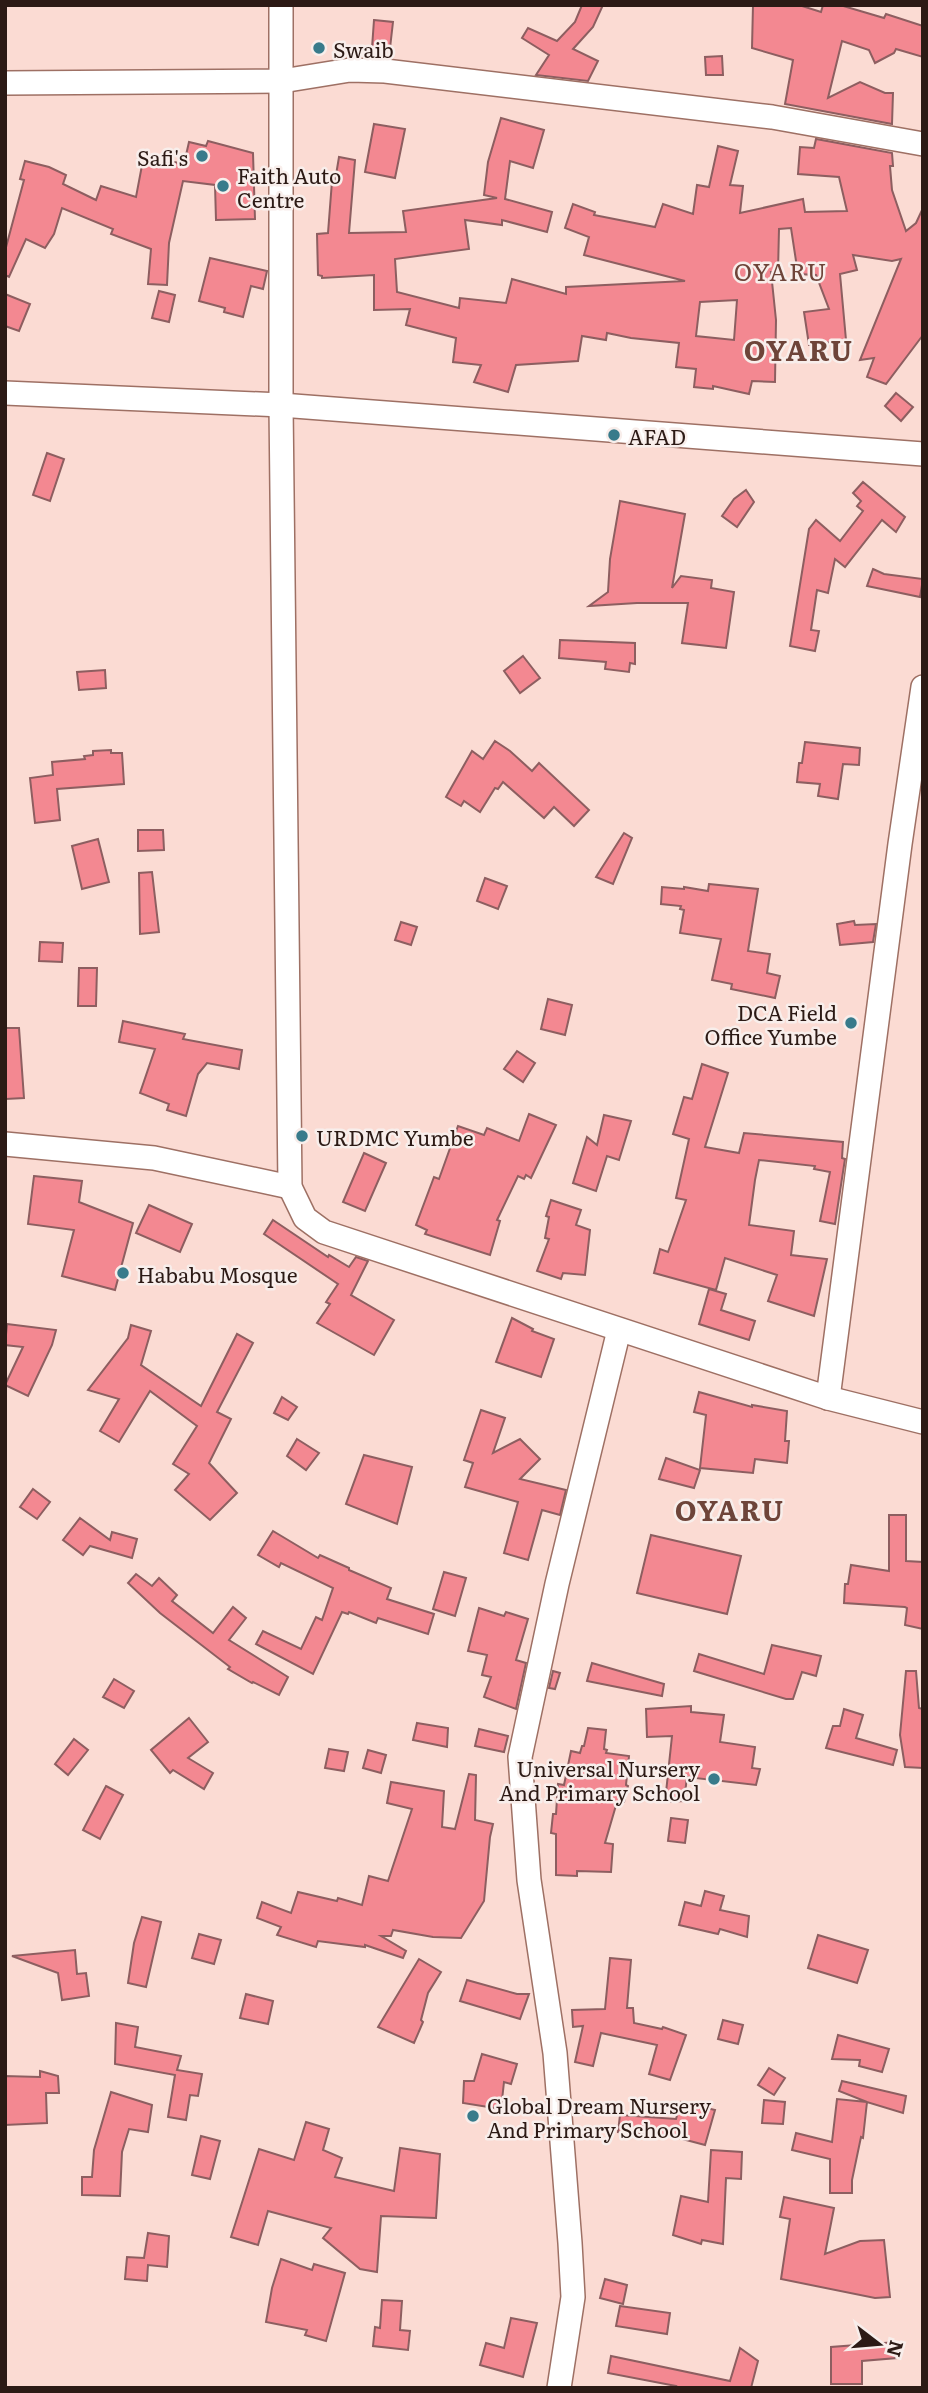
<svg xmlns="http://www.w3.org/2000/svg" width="928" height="2393" viewBox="0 0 928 2393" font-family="Literata,serif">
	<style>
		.building { fill: #f38891; stroke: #8d5e60; stroke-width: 2; fill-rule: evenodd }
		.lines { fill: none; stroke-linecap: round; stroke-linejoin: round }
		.minor-casing { stroke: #9e7064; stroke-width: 26 }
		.minor { stroke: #fff; stroke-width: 23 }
		.poi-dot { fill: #387b8b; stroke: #f8eeeb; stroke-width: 2.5 }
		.labels { text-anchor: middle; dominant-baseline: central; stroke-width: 5; stroke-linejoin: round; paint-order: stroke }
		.poi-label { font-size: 21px; fill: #2c1a15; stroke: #f8eeeb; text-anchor: start }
		.quarter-label { font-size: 24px; letter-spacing: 2px; fill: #6e4439; stroke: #f8eeeb }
		.district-label { font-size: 28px; font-weight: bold; letter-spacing: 2px; fill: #6e4439; stroke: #f8eeeb }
	</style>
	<rect width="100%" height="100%" fill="#fbdbd3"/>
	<g class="building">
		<path d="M582 5H603L593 27 573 49 598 61 588 81 536 75 549 55 522 38 528 28 557 41 575 22Z"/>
		<path d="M753 5H799L821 12 823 5H840L884 18 886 14 923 26V57L896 49 894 53 875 63 869 50 842 41 828 98 860 82 885 93H893L892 124 785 104 793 60 752 48Z"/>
		<path d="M374 20 393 22 390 48H372Z"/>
		<path d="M722 56 723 75H706L705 57Z"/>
		<path d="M501 118 544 130 533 168 510 161 505 199 552 212 547 232 502 220V225L465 220 469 249 395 259 397 292 459 308 460 298 506 303 512 279 566 294V287L685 281 584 255 589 237 565 228 573 204 595 212 594 215 655 227 663 204 693 214 697 185 709 187 718 146 738 151 730 185 743 186 740 213 803 199 805 212 847 211 839 177 798 174 800 147 814 148 816 139 892 153 893 166H890L892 190 906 231 916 223 923 208V335L886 384 867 377 874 358 860 360 901 259 892 261 853 255 857 270 840 274 846 340 809 345 804 312 829 309 816 275 798 274 791 228 779 229 778 272H771L776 320 775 382 752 381 749 394 713 386V389L694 387 696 369 676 367 679 343 631 338 607 333 606 340 582 336 578 361 516 365 508 392 474 382 481 365 453 362 456 338 406 325 410 309 374 310V275L322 278V276L318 275 317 234 328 233 332 181H335L339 157 355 160 349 233 406 232 403 211 497 198 484 195 488 162ZM737 300 734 340 696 336 700 302Z"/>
		<path d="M374 124 405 129 395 178 365 172Z"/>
		<path d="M208 141 253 153 255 219 216 220 215 185 183 181 169 243 167 285 148 284 151 249 111 234 113 229 62 208 54 234 45 248 26 239 9 277 5 275V251L24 180 20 179 25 161 49 167 66 175 63 184 96 200 101 186 136 197 143 160 163 164 164 160 184 164 189 142 206 146Z"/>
		<path d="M210 258 267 271 263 289 251 286 243 317 224 312 225 308 199 301Z"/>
		<path d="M159 291 175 295 169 322 152 318Z"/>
		<path d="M5 294 30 304 19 331 5 326Z"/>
		<path d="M896 393 913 407 901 421 885 406Z"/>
		<path d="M47 453 64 459 50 501 33 495Z"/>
		<path d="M863 482 905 517 896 532 882 520 845 567 835 559 828 593 817 590 811 630 819 631 815 651 790 646 809 529 816 520 840 541 863 511 857 506 861 501 853 493Z"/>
		<path d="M746 490 754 502 737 527 722 516 734 499Z"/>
		<path d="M620 501 685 514 672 588 681 576 712 580 711 588 734 592 726 648 682 643 688 603H637L589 606 608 592 610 559Z"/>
		<path d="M873 569 884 574 923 579 920 597 867 586Z"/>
		<path d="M560 640 635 643V664L630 663 629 672 605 669 606 662 559 658Z"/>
		<path d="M523 656 540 678 520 693 504 671Z"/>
		<path d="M105 670 106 688 79 690 77 672Z"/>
		<path d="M495 741 510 751 532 771 539 763 589 810 574 826 554 807 544 818 503 782 498 789 495 788 480 812 464 801 461 806 446 797 472 751 483 759Z"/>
		<path d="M805 742 860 748 859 765 843 764 838 799 818 796 820 784 797 782 799 763H802Z"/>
		<path d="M111 750V753H122L124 784 57 789 60 820 35 823 30 778 53 775 52 762 85 759 84 756 93 755V751Z"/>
		<path d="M138 830H163L164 850 138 851Z"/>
		<path d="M624 833 632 838 613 884 596 877Z"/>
		<path d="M98 839 109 882 82 889 72 846Z"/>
		<path d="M152 872 159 932 140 934 139 873Z"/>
		<path d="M485 878 507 886 498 909 477 901Z"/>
		<path d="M709 884 758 889 748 951 770 954 767 973 780 976 775 998 731 989 732 984 712 980 721 939 680 933 684 910 680 909 681 906 661 904 662 887 684 889V887L708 891Z"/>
		<path d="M854 921 855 925 876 924 873 942 840 945 837 924Z"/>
		<path d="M401 922 417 927 411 945 395 940Z"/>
		<path d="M40 942 63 943 62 962 39 961Z"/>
		<path d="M79 968H97L96 1006H78Z"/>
		<path d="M548 999 572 1005 565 1035 541 1029Z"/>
		<path d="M123 1021 185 1034 183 1039 242 1050 239 1069 207 1063 198 1074 186 1116 167 1110 169 1104 140 1093 155 1049 119 1042Z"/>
		<path d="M5 1028H19L24 1098 6 1099Z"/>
		<path d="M517 1051 535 1063 523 1082 504 1069Z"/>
		<path d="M702 1064 728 1073 705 1147 739 1153 744 1133 843 1142 842 1158 845 1159 835 1224 820 1221 830 1172 814 1169 815 1166 759 1160 755 1180 749 1225 794 1231 791 1255 827 1259 814 1316 768 1301 777 1275 725 1258 716 1290 654 1273 660 1249 668 1252 686 1200 676 1198 689 1139 673 1134 684 1097 692 1099Z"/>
		<path d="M529 1114 556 1125 531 1178 526 1175 524 1179 518 1176 497 1220 500 1221 490 1255 425 1234 427 1230 416 1225 434 1177 439 1179 458 1126 484 1135 487 1128 519 1141Z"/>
		<path d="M604 1115 631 1121 619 1160 607 1156 596 1191 573 1183 587 1137 597 1145Z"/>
		<path d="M364 1153 386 1163 365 1211 343 1202Z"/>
		<path d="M34 1176 82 1181 79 1202 133 1223 115 1290 62 1276 74 1230 28 1224Z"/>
		<path d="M551 1200 581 1210 576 1225 590 1230 585 1275 563 1273 561 1279 537 1271 549 1239 545 1238 549 1217 546 1216Z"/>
		<path d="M149 1205 192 1224 180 1252 136 1233Z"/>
		<path d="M273 1220 328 1257 329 1255 349 1267 356 1257 368 1261 351 1295 394 1320 374 1355 317 1323 330 1304 326 1302 338 1284 264 1234Z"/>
		<path d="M709 1289 726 1294 721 1310 755 1321 749 1340 699 1324Z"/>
		<path d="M512 1318 533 1329 532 1331 554 1339 541 1377 496 1362Z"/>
		<path d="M7 1324 56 1330 52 1345 28 1396 5 1385 23 1347 5 1345Z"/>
		<path d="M131 1325 151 1331 141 1365 201 1406 237 1334 253 1343 217 1412 231 1419 209 1463 237 1493 210 1520 175 1490 189 1474 173 1464 197 1426 150 1391 119 1442 100 1431 119 1399 88 1390 128 1338Z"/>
		<path d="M699 1392 752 1407V1405L787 1411 785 1441H789L787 1463 755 1459 753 1473 700 1468 706 1415 694 1412Z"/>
		<path d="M282 1397 297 1407 288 1420 274 1413Z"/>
		<path d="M481 1410 505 1418 493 1453 520 1439 540 1459 520 1479 566 1490 560 1515 542 1510 528 1560 504 1553 518 1502 465 1487 473 1463 464 1460Z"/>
		<path d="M297 1439 319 1453 306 1470 287 1456Z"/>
		<path d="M364 1455 412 1467 397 1524 346 1504Z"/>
		<path d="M666 1458 700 1470 694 1488 659 1479Z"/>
		<path d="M33 1489 50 1502 37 1519 20 1507Z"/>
		<path d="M889 1515H906V1561L923 1562V1629L905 1625 907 1608 905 1607 844 1603 845 1584H848L851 1565 889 1571Z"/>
		<path d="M80 1518 110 1540 112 1532 137 1539 132 1558 90 1546 83 1555 63 1540Z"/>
		<path d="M273 1531 318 1558 320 1555 349 1568V1570L391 1588 387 1599 434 1614 428 1634 378 1618 376 1623 349 1612 348 1614 342 1612 313 1674 256 1644 263 1631 301 1649 316 1617 322 1620 333 1588 281 1563 279 1567 258 1555Z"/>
		<path d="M651 1535 741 1556 727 1614 637 1593Z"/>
		<path d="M444 1572 466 1578 455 1616 433 1609Z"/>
		<path d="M136 1574 152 1586 159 1578 177 1595 172 1601 213 1633 233 1607 246 1618 229 1640 288 1677 279 1695 253 1682 252 1683 228 1669 230 1667 160 1613 128 1583Z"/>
		<path d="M479 1608 504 1616 506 1612 528 1619 516 1660 526 1663 516 1709 484 1697 491 1677 482 1675 487 1655 468 1651Z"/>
		<path d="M772 1645 821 1656 816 1676 802 1672 793 1699H786L694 1671 699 1654 764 1674Z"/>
		<path d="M592 1663 664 1684 662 1696 587 1681Z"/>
		<path d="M553 1671 560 1673 555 1689 549 1688Z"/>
		<path d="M906 1671H916L919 1708 923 1709V1768L905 1767 900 1735Z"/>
		<path d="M114 1679 134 1691 124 1708 103 1697Z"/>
		<path d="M691 1706V1712L724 1715 720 1742 755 1747 752 1768 760 1769 756 1785 687 1777 684 1801 665 1802 672 1736 647 1737 646 1709Z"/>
		<path d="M844 1709 863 1715 856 1738 897 1750 893 1765 826 1748 833 1726H840Z"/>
		<path d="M189 1718 208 1742 188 1758 213 1773 204 1789 173 1770 170 1773 151 1750Z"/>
		<path d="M417 1723 448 1728 447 1747 413 1740Z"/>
		<path d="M588 1728 606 1730 604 1749 607 1750 606 1753 629 1756 626 1785 628 1786 624 1802H617L605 1843 613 1844 611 1872 577 1871V1876L556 1875V1834L551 1833 553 1814H556L558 1784 564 1785 571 1751 580 1753 582 1746H584Z"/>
		<path d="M479 1729 508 1736 504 1752 475 1746Z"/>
		<path d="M74 1739 88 1750 68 1775 55 1764Z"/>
		<path d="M329 1749 348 1752 344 1771 325 1768Z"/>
		<path d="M368 1750 386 1755 381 1773 363 1768Z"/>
		<path d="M469 1774 476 1775 475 1820 493 1824 490 1837 484 1901 461 1938 433 1937 393 1930 391 1936H381L406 1951 403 1958 365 1945V1947L318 1941 316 1947 277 1935 281 1927 257 1918 262 1902 291 1913 298 1892 337 1901 338 1898 362 1905 369 1876 388 1881 412 1809 387 1803 391 1782 444 1791 442 1827 455 1829Z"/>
		<path d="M106 1786 123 1795 100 1839 83 1830Z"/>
		<path d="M671 1818 688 1820 685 1843 668 1841Z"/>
		<path d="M705 1891 724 1896 720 1910 749 1916 747 1937 720 1929 718 1934 679 1925 685 1902 701 1906Z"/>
		<path d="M142 1917 161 1922 146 1987 128 1983 134 1943Z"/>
		<path d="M199 1934 221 1940 214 1964 192 1958Z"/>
		<path d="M818 1935 868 1950 857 1983 808 1968Z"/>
		<path d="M75 1950 77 1974 86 1973 89 1996 62 2000 58 1973 12 1956Z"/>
		<path d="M610 1958 631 1960 627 2008H633L634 2023 662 2029 663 2027 686 2035 670 2080 649 2074 657 2045 601 2033 593 2066 575 2062 583 2026 573 2027 572 2010 605 2009Z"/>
		<path d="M419 1959 441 1972 428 1993 421 2020 423 2022 414 2043 378 2027Z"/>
		<path d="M467 1980 517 1994H529L520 2019 460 2001Z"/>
		<path d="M246 1994 273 2001 268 2024 240 2018Z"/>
		<path d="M723 2020 743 2025 738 2044 718 2039Z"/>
		<path d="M116 2023 138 2027 135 2047 181 2056 177 2070 202 2074 198 2096 190 2095 186 2120 168 2117 175 2075 115 2064Z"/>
		<path d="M838 2035 889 2049 882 2072 859 2066 860 2060 832 2059Z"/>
		<path d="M482 2054 517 2064 511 2084 504 2082 501 2109 463 2103 464 2081H474Z"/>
		<path d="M769 2068 785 2078 774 2095 758 2085Z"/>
		<path d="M40 2071 58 2076 59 2093H46L47 2123 5 2125V2076L40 2077Z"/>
		<path d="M842 2081 906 2096 903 2113 867 2102 863 2138 861 2137 852 2180V2193H830V2159L792 2150 796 2133 832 2142 837 2099 867 2102 839 2091Z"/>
		<path d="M111 2092 152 2105 148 2132 129 2129 122 2152 120 2196 82 2195V2177H92L94 2150Z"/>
		<path d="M764 2100 785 2102 783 2124 762 2123Z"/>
		<path d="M681 2102 715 2110 705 2145 671 2136 618 2132 620 2115 676 2119Z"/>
		<path d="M306 2122 329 2129 323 2150 342 2158 335 2177 394 2191 400 2148 440 2154 436 2218 381 2216 377 2272 360 2269 323 2238 331 2228 268 2211 258 2245 231 2237 259 2149 294 2160Z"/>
		<path d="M201 2136 220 2141 210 2179 192 2175Z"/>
		<path d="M711 2150 742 2152 741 2179 726 2178 723 2244 702 2240 701 2244 673 2235 681 2196 708 2202Z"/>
		<path d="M784 2197 834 2208 825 2254 860 2241 884 2240 890 2297 875 2298 781 2279 790 2219 780 2217Z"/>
		<path d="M148 2233 169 2236 167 2267 148 2265 147 2281 125 2279 127 2257 144 2258Z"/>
		<path d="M281 2259 312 2270 314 2264 345 2273 326 2341 305 2335 307 2330 266 2322 272 2288Z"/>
		<path d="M605 2279 627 2285 623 2304 600 2298Z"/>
		<path d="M382 2300 402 2301 400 2330 410 2331 408 2350 373 2346 375 2327 380 2328Z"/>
		<path d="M620 2306 670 2313 667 2334 616 2326Z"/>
		<path d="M511 2318 537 2323 523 2377 480 2365 486 2343 504 2348Z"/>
		<path d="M896 2342 897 2358 862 2361V2384H831V2347Z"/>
		<path d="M740 2348 758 2361 751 2388H675L676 2386 608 2373 611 2356 730 2381Z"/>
	</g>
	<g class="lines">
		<defs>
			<g id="minor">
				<path d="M281 5V405L290 1187 305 1218 324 1232 828 1398 923 1422"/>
				<path d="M5 83 282 81 350 70 385 71 772 117 923 144"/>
				<path d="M5 393 281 405 923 454"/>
				<path d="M5 1144 154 1158 290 1187"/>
				<path d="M828 1398 900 844 923 687"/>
				<path d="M559 2388 573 2297 570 2243 555 2053 529 1880 520 1757 557 1584 619 1330"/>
			</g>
		</defs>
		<use href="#minor" class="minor-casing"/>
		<use href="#minor" class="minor"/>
	</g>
	<g class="poi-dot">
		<circle cx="319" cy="48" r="7"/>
		<circle cx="202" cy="156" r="7"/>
		<circle cx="223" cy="186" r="7"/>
		<circle cx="614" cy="435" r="7"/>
		<circle cx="851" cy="1023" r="7"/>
		<circle cx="302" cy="1136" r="7"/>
		<circle cx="123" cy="1273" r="7"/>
		<circle cx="714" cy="1779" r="7"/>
		<circle cx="473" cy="2116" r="7"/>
	</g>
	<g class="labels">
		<g class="poi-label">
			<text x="333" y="48">Swaib</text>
			<text x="188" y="156" text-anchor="end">Safi's</text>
			<text x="237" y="174">Faith Auto<tspan x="237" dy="24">Centre</tspan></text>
			<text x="628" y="435">AFAD</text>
			<text x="837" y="1011" text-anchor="end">DCA Field<tspan x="837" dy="24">Office Yumbe</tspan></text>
			<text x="316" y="1136">URDMC Yumbe</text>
			<text x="137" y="1273">Hababu Mosque</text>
			<text x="700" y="1767" text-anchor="end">Universal Nursery<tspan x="700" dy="24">And Primary School</tspan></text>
			<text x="487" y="2104">Global Dream Nursery<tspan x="487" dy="24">And Primary School</tspan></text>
		</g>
		<g class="quarter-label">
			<text x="781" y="270">OYARU</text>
		</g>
		<g class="district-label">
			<text x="799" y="349">OYARU</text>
			<text x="730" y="1509">OYARU</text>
		</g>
	</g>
	<rect width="928" height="2393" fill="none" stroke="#2c1a15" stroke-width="14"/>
	<g transform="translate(879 2344) rotate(106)" stroke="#f8eeeb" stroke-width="5" paint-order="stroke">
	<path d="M0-5L12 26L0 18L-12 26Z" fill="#2c1a15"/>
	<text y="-10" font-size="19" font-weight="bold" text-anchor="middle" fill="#2c1a15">N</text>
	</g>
</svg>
